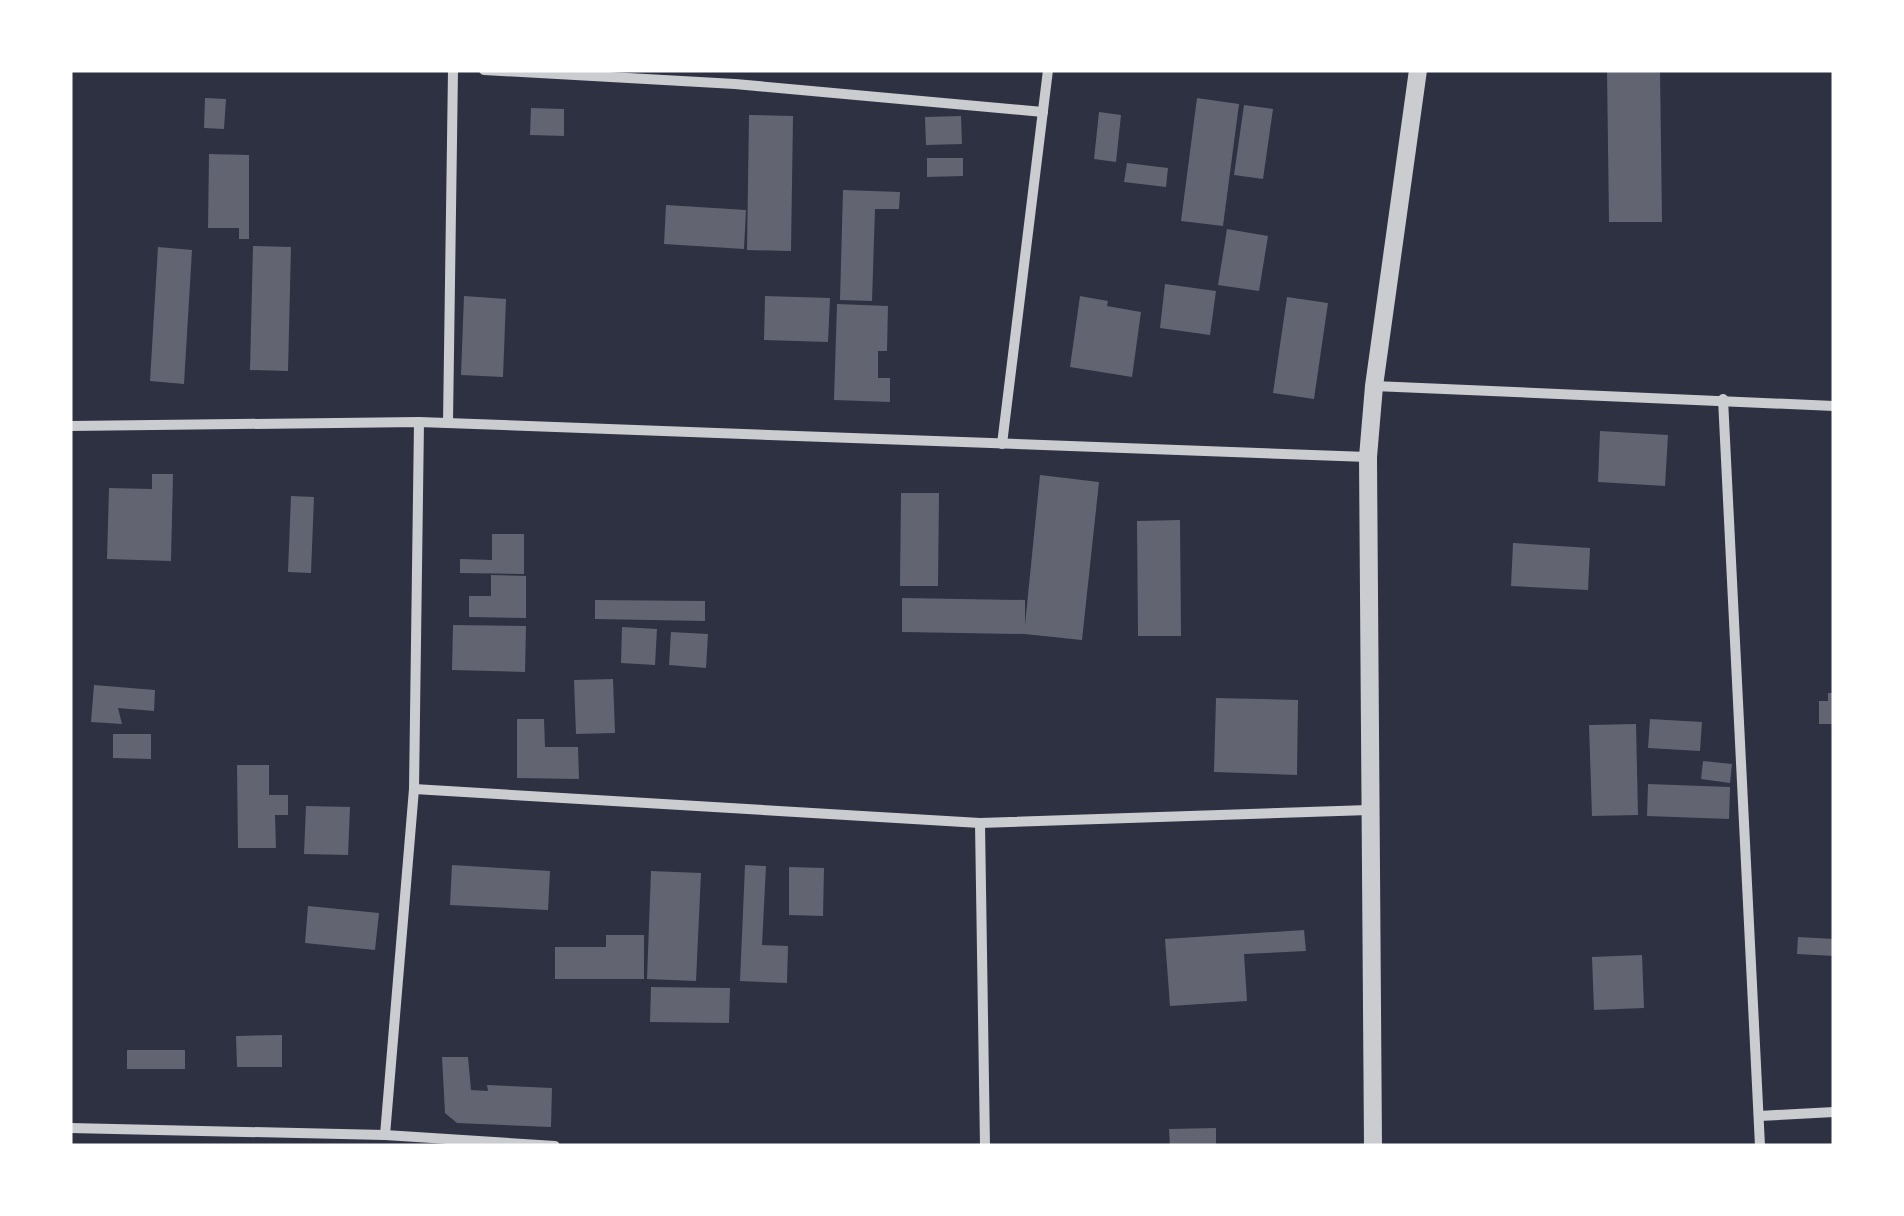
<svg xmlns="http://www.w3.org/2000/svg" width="1904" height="1216" viewBox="0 0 1904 1216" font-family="'DejaVu Sans',sans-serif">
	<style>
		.building { fill: #626471 }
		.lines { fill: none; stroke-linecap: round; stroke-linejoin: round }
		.minor { stroke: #caccd0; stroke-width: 10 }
		.tertiary { stroke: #caccd0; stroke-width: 18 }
	</style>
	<rect width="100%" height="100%" fill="#2d3142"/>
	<g class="building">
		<path d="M1607 70H1660L1662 222H1609Z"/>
		<path d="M205 98 226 99 224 129 204 128Z"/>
		<path d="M1197 98 1239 104 1223 226 1181 221Z"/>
		<path d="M1244 105 1273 109 1263 179 1234 175Z"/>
		<path d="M531 108 564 109V136L530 135Z"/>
		<path d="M1099 112 1121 115 1116 162 1094 159Z"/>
		<path d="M749 115 793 116 791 251 747 250Z"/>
		<path d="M961 116 962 144 926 145 925 117Z"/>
		<path d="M209 154 249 155V239H239V228H208Z"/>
		<path d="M927 158H963V176L927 177Z"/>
		<path d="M1127 163 1168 168 1166 187 1124 182Z"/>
		<path d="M843 190 900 192 899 209H875L872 301 840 300Z"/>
		<path d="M666 205 746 210 744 249 664 244Z"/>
		<path d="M1227 229 1268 236 1259 291 1218 285Z"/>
		<path d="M253 246 291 247 288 371 250 370Z"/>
		<path d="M158 247 192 250 184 384 150 381Z"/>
		<path d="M1165 284 1216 291 1210 335 1160 328Z"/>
		<path d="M464 296 506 299 503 377 461 375Z"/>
		<path d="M765 296 830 298 828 342 764 340Z"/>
		<path d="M1080 296 1108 301 1107 306 1141 312 1132 377 1070 367Z"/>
		<path d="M1287 297 1328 303 1314 399 1273 393Z"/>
		<path d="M837 304 888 306 887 351H878V378H890V402L834 400Z"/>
		<path d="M1600 431 1668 435 1665 486 1598 482Z"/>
		<path d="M152 474H173L171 561 107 559 109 488 152 489Z"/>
		<path d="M1040 475 1099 482 1082 640 1024 634 902 632V598L1025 600V625Z"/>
		<path d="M901 493H939L938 586H900Z"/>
		<path d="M291 496 314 497 311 573 288 572Z"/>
		<path d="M1180 520 1181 636H1138L1137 521Z"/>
		<path d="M492 534H524V574L460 573V559L492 560Z"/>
		<path d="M1513 543 1590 548 1588 590 1511 586Z"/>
		<path d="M491 575 526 576V618L469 617V596H491Z"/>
		<path d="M595 600 705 601V621L595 619Z"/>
		<path d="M453 625 526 626 525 672 452 670Z"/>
		<path d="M622 627 657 629 655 665 621 663Z"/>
		<path d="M671 632 708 634 706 668 669 665Z"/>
		<path d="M613 679 615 733 576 734 574 680Z"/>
		<path d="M94 685 155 690 154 711 118 708 122 724 91 722Z"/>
		<path d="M1828 693H1834V724H1819V701H1828Z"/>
		<path d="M1216 698 1298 700 1297 775 1214 772Z"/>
		<path d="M517 719H544L545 747H578L579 779 517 778Z"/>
		<path d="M1650 719 1702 722 1700 751 1648 748Z"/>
		<path d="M1636 724 1638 815 1592 816 1589 725Z"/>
		<path d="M113 734H151V759L113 758Z"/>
		<path d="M1703 761 1732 764 1730 783 1701 779Z"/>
		<path d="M237 765H269V795H288V815H275L276 848H238Z"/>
		<path d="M1648 784 1730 787 1729 819 1647 816Z"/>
		<path d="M306 806 350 807 348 855 304 854Z"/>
		<path d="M452 865 550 871 548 910 450 905Z"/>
		<path d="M745 865 766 866 762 945 788 946 787 983 740 981Z"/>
		<path d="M789 867 824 868 823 916 789 915Z"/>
		<path d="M651 871 701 873 696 981 647 979Z"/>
		<path d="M308 906 379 913 375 950 305 943Z"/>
		<path d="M1304 930 1306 951 1244 954 1247 1001 1170 1006 1165 939Z"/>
		<path d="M606 935H644V979H555V947H606Z"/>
		<path d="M1798 937 1834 939V956L1797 954Z"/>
		<path d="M1642 955 1644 1008 1594 1010 1592 957Z"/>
		<path d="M651 987 730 988 729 1023 650 1022Z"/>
		<path d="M282 1035V1067H237L236 1036Z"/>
		<rect x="127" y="1050" width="58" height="19"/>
		<path d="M442 1057H468L471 1090 488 1091 487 1085 552 1088 551 1127 457 1123 445 1113Z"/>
		<path d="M1216 1128V1146H1170L1169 1129Z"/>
	</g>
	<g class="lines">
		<g class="minor">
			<path d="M484 70 735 84 1043 112"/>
			<path d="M1374 386 1834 406"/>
			<path d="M1723 399 1760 1146"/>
			<path d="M448 423 453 70"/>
			<path d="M70 426 419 422 1368 457"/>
			<path d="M1002 444 1048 70"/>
			<path d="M414 789 980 823 1369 810"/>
			<path d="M980 823 985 1146"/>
			<path d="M1759 1116 1834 1112"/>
			<path d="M70 1128 385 1135 555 1146"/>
			<path d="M385 1135 414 789 419 422"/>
		</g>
		<path class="tertiary" d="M1373 1146 1368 457 1374 386 1418 70"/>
	</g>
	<rect width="1904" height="1216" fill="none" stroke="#ffffff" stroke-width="145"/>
</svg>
